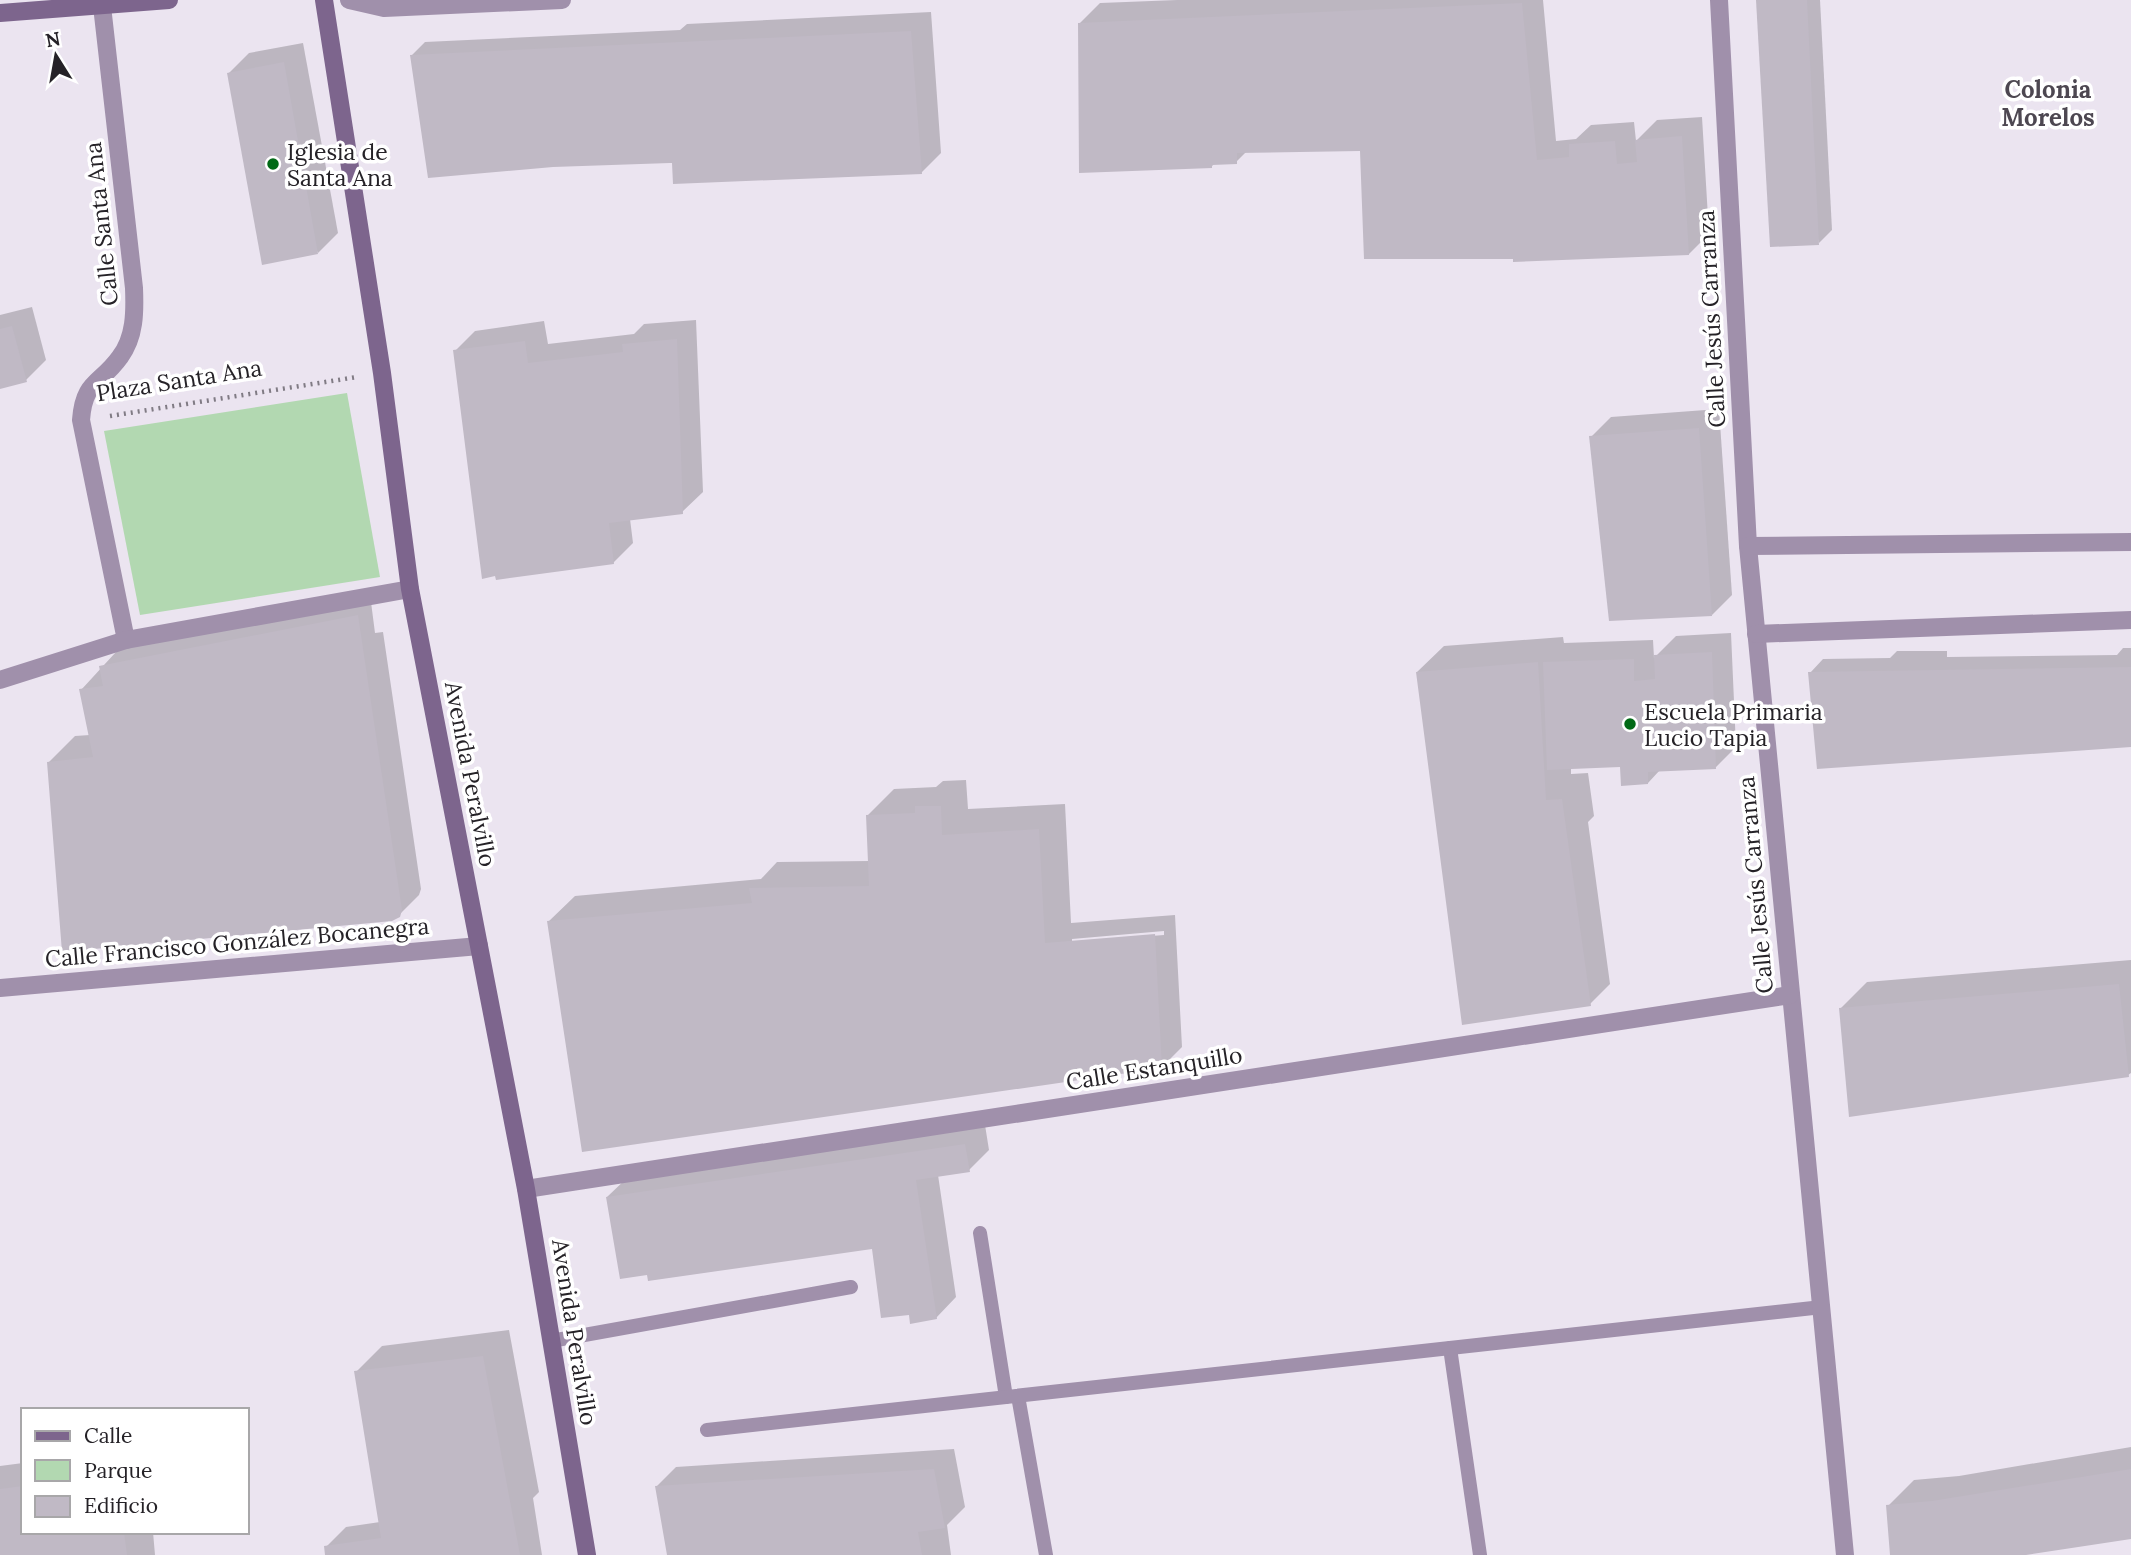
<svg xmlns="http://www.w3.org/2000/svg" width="2131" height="1555" viewBox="0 0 2131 1555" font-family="Lora,serif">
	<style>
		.green { fill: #b2d8b1 }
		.shadow { fill: #0003; fill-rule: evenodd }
		.building { fill: #c0b9c5 }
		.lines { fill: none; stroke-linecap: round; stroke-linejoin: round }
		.path { stroke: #807b84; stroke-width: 4.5; stroke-dasharray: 2 5; stroke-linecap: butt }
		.lane { stroke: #a090ab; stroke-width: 14 }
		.street { stroke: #a090ab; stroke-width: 18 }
		.secondary { stroke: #7d658d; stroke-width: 18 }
		.poi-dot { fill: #016916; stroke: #fff; stroke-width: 2.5 }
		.labels { text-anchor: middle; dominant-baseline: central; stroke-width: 7; stroke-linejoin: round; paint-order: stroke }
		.poi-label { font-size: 23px; fill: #252227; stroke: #fff; text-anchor: start }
		.street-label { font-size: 23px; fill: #252227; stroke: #fff }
		.neighbourhood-label { font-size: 24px; font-weight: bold; fill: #4d4751; stroke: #fff }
	</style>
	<rect width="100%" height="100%" fill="#ebe4f0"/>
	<path class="green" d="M347 393 380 577 140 615 104 431Z"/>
	<g class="shadow">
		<path d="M1177 0H1543L1556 141 1576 139 1591 125 1634 122 1636 141 1657 120 1702 117 1709 234 1689 254 1514 257 1364 149 1247 151 1236 162 1215 163 1212 166 1080 23 1100 3Z"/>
		<path d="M1757 0H1820L1832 230 1819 243Z"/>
		<path d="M931 12 941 153 921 173 674 161 412 55 425 42 680 30 687 24Z"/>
		<path d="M303 43 338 233 318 253 229 73 249 53Z"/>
		<path d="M32 307 46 360 26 380 0 387V315Z"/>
		<path d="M696 320 703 492 682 512 630 519 633 543 613 563 455 351 475 331 544 321 548 344 634 334 644 324Z"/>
		<path d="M1719 409 1732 595 1712 615 1591 437 1611 417Z"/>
		<path d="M371 602 375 633 383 632 421 889 419 895 399 915 49 762 75 736 90 735 81 690 127 640Z"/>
		<path d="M1731 633 1736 747 1716 767 1660 770 1648 783 1622 765 1571 768V774L1588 773 1594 816 1588 822 1610 984 1590 1004 1417 672 1444 646 1563 637 1564 643 1653 640 1654 658 1676 636Z"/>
		<path d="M2123 648H2131V745L1810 673 1823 659 1890 658 1897 651H1947V657L2117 655Z"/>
		<path d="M966 780 968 809 1065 804 1071 923 1175 915 1182 1047 1162 1067 548 922 575 896 761 879 777 862 870 861 868 815 894 789 936 787 943 781ZM1164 931V935L1072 942V939Z"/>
		<path d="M2131 960V1073L2128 1075 1841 1008 1867 982Z"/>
		<path d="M985 1125 989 1150 969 1170 938 1175 956 1297 936 1318 910 1313 874 1247 607 1197 628 1177Z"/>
		<path d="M509 1330 539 1492 533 1498 542 1555H327L326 1547 346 1527 380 1522 356 1372 382 1346Z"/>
		<path d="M2131 1447V1538L2014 1555H1892L1888 1506 1914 1480 1959 1476Z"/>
		<path d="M954 1449 965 1507 947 1525 951 1555H669L656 1487 676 1467Z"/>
		<path d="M23 1463V1532H153L155 1555H0V1466Z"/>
	</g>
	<g class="building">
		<path d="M1756 0H1807L1819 245 1770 247Z"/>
		<path d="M1522 3 1537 160 1569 157V144L1615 141 1617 164 1637 162 1635 140 1682 136 1689 255 1513 262V259H1364L1360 151 1237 153V164L1212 165V168L1079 173 1078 23Z"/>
		<path d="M911 31 922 174 673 184 672 163H670L553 167 428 178 410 55Z"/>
		<path d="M284 62 318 254 262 265 227 73Z"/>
		<path d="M12 326 27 382 0 389V329Z"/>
		<path d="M677 339 683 514 609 523 614 564 496 580 495 576 482 579 453 350 525 341 528 363 623 352 622 344Z"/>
		<path d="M1699 428 1712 616 1609 621 1589 436Z"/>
		<path d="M358 615 402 910 400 917 392 921 62 952 47 762 93 757 79 689 103 686 99 666Z"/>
		<path d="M1712 652 1716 769 1648 772V784L1621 786 1620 767 1547 770 1543 662 1634 659V681L1655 679 1654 655Z"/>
		<path d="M1538 662 1546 800 1562 799 1591 1006 1462 1025 1416 672Z"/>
		<path d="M2131 667V747L1817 769 1808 672Z"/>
		<path d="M915 806H941L942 835 1039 829 1045 943 1155 934 1162 1068 582 1152 547 921 752 903 749 888 869 886 866 815 915 813Z"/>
		<path d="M2119 984 2129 1077 1849 1117 1839 1008Z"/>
		<path d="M965 1144 970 1172 916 1180 937 1319 910 1324 909 1315 881 1318 872 1249 648 1281 647 1275 620 1279 606 1197Z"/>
		<path d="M483 1356 520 1555H325L324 1546 381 1538 354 1371Z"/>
		<path d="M934 1469 945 1528 918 1532 922 1555H667L655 1486Z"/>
		<path d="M2131 1469V1539L2026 1555H1890L1886 1505 1932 1501Z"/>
		<path d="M23 1486V1532H124L127 1555H0V1489Z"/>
	</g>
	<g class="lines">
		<path class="path" d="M110 416 357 377"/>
		<g class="lane">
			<path d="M980 1233 1006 1397"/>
			<path d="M551 1341 851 1287"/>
			<path d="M1450 1348 1480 1555"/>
			<path d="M1018 1396 1046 1555"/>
			<path d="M707 1430 1822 1307"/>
		</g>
		<g class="street">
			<path d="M349 0 384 8 562 0"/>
			<path d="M1719 0 1748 546 1845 1555"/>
			<path d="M102 6 134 288C135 312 135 337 120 357 100 385 84 380 81 420L126 640"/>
			<path d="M1748 546 2131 542"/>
			<path d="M1756 634 2131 620"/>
			<path d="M0 680 126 640 410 589"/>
			<path d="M0 988 479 946"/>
			<path d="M526 1189 1790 995"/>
		</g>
		<g class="secondary">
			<path d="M324 0 382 373 410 589 526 1189 587 1555"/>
			<path d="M0 13 169 0"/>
		</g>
	</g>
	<g class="poi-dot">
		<circle cx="273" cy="164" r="7"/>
		<circle cx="1630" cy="724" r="7"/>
	</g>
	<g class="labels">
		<g class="poi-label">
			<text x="287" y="151">Iglesia de<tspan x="287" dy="26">Santa Ana</tspan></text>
			<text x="1644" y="711">Escuela Primaria<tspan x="1644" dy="26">Lucio Tapia</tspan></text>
		</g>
		<g class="street-label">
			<text transform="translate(101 224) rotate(-96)">Calle Santa Ana</text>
			<text transform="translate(1711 319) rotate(-93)">Calle Jesús Carranza</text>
			<text transform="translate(179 380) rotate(-9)">Plaza Santa Ana</text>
			<text transform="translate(471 774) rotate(79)">Avenida Peralvillo</text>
			<text transform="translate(1755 885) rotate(-95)">Calle Jesús Carranza</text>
			<text transform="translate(237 942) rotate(-5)">Calle Francisco González Bocanegra</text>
			<text transform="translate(1154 1068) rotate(-9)">Calle Estanquillo</text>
			<text transform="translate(575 1332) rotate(81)">Avenida Peralvillo</text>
		</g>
		<g class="neighbourhood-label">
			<text x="2048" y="89">Colonia<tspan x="2048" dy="28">Morelos</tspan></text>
		</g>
	</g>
	<rect x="21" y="1408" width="228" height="126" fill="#ffffff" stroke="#a8a7a9" stroke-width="2"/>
	<rect x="35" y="1431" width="35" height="10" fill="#7d658d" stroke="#a8a7a9" stroke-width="2"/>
	<text x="84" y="1443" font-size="21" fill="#252227">Calle</text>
	<rect x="35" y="1460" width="35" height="21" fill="#b2d8b1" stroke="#a8a7a9" stroke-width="2"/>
	<text x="84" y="1478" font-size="21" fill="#252227">Parque</text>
	<rect x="35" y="1496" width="35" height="21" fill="#c0b9c5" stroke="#a8a7a9" stroke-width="2"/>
	<text x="84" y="1513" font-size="21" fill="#252227">Edificio</text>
	<g transform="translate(56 56) rotate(349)" stroke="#ffffff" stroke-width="5" paint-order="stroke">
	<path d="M0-5L12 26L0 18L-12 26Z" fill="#252227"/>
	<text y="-10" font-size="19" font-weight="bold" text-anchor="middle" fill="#252227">N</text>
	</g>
</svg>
